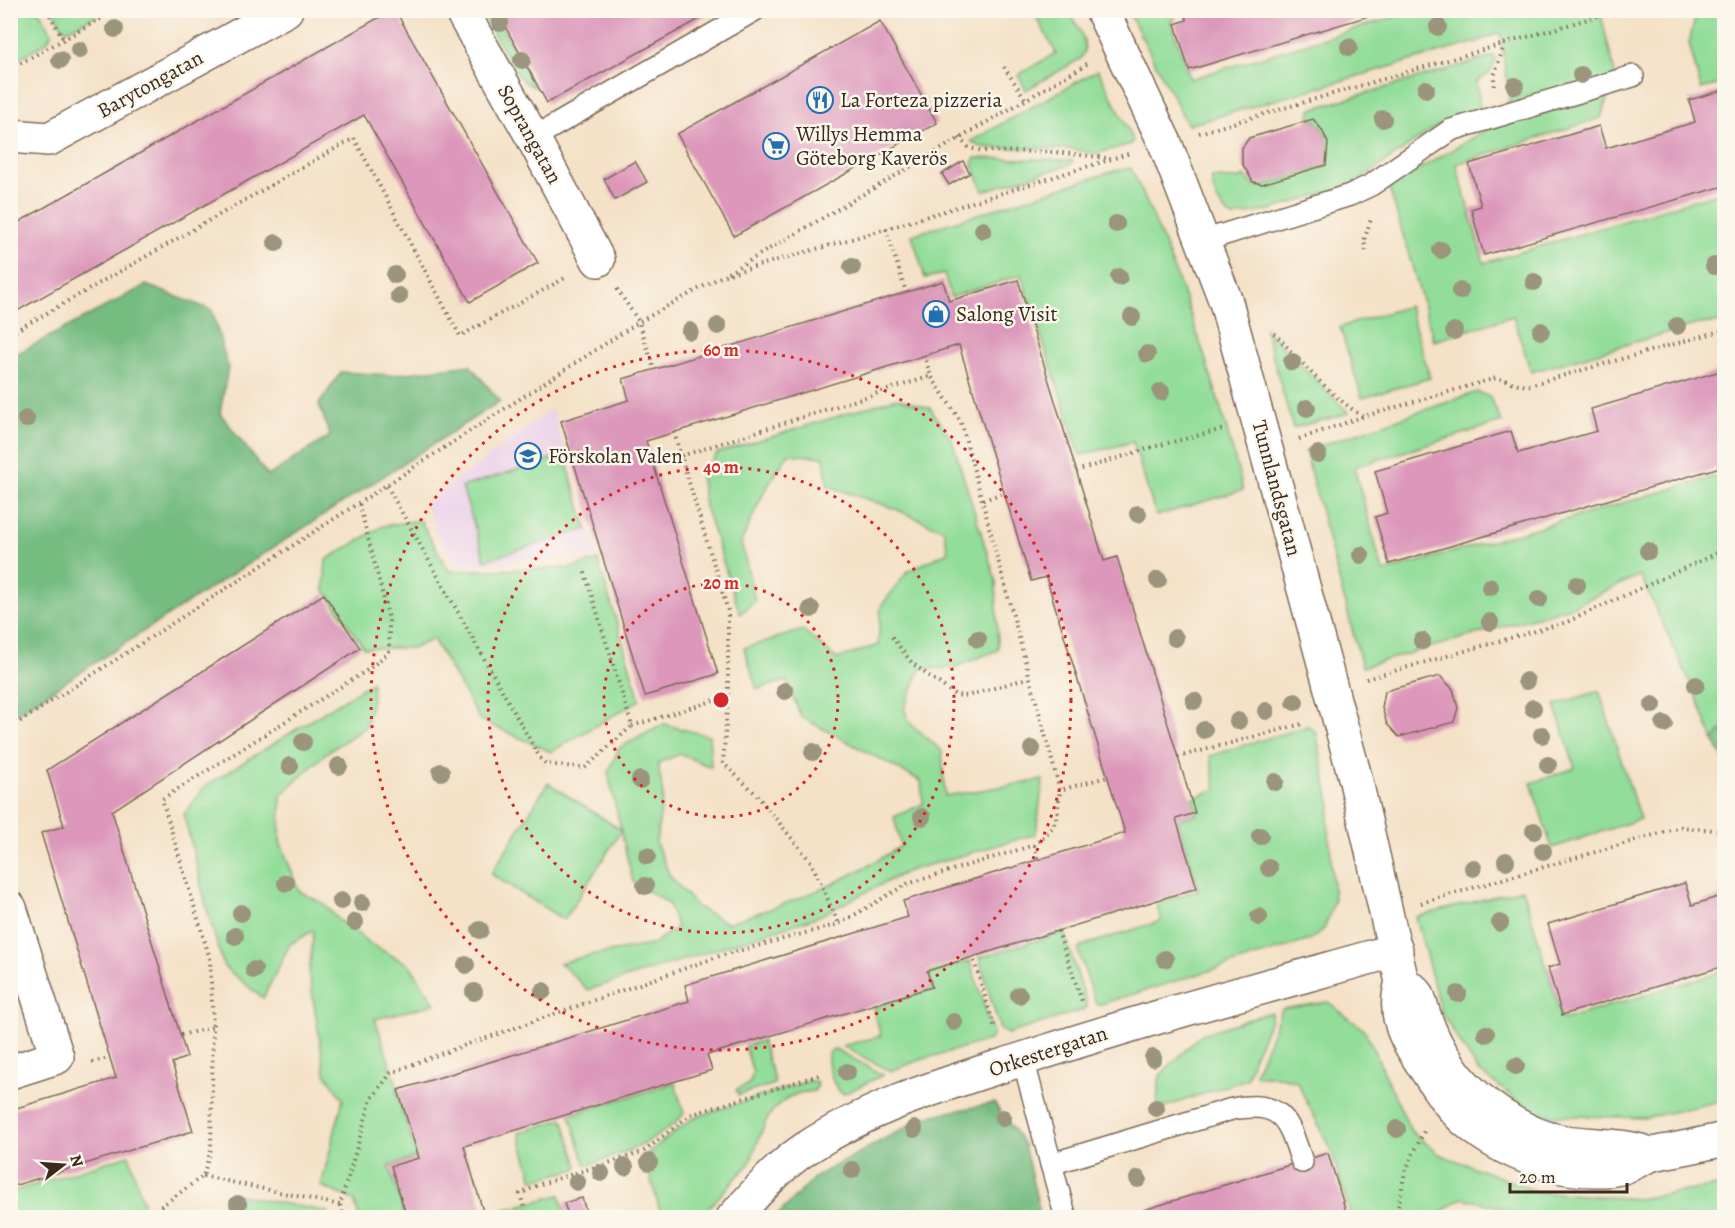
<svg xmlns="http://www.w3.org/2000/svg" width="1735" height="1228" viewBox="0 0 1735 1228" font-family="Alegreya,serif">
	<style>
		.built { fill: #ecd1ea }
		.green { fill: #92dd99; stroke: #66845c; stroke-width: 1.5 }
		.forest { fill: #75bc81; stroke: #587350; stroke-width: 1.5 }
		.building { fill: #dc97ba }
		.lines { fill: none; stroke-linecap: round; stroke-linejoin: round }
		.service-casing { stroke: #7c6a59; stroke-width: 24 }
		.minor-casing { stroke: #7c6a59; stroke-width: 36 }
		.path { stroke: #7c6a59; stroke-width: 4; stroke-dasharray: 1.5 4.5; stroke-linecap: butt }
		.service { stroke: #fff; stroke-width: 21 }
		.minor { stroke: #fff; stroke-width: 33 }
		.tree { fill: #9a957b }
		.ring { fill: none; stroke: #d62828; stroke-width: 3; stroke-dasharray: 3 6 }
		.labels { text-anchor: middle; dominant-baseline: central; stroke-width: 5; stroke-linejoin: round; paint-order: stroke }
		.street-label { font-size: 21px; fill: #3b2a1e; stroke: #fbf7ec }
		.poi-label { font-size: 21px; fill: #3b2a1e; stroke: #fbf7ec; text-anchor: start }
		.centre { fill: #d62828; stroke: #fbf7ec; stroke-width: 3 }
		.ring-label { font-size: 18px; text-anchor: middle; font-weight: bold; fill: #d62828; stroke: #fbf7ec; stroke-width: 5; stroke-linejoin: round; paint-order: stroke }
	</style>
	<rect width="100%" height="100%" fill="#fbf7ec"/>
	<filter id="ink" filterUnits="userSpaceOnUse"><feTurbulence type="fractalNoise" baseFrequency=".0167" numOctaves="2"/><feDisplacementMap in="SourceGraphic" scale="12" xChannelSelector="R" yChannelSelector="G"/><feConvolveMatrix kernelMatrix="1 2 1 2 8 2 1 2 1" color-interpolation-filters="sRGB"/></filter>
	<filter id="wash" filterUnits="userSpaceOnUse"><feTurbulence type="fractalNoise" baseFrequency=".008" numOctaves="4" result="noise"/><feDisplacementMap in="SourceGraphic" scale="24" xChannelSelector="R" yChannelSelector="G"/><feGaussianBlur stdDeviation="1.35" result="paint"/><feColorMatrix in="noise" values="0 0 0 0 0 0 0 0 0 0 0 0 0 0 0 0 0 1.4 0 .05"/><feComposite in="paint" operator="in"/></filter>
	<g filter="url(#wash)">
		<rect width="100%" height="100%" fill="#f4e1c7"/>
		<path class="built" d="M552 409 597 556 457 564 437 534 425 504Z"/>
		<g class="green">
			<path d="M11 10 39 11 52 33 47 42 11 63Z"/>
			<path d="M53 11H105L69 29H64Z"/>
			<path d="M481 11H493L534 87 526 83 516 73Z"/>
			<path d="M1033 11H1069C1076 25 1093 45 1080 59L1026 90 1018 75 1056 53Z"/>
			<path d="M1128 11H1171L1174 19 1171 22 1190 79 1414 11H1600L1615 74 1601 118 1456 164 1484 263 1724 191V322L1698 324 1531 372 1513 316 1434 341 1389 187 1491 127 1510 99 1500 33 1476 42 1188 125Z"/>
			<path d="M1697 11H1724V83L1701 89 1689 43Z"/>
			<path d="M1494 56 1496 60 1489 74 1477 81 1480 109 1459 115 1440 124 1354 184 1270 210 1233 217C1221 212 1211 190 1212 178L1237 179 1245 176 1252 184 1263 186 1327 166C1331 146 1328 133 1314 119L1310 120 1309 115 1312 109Z"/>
			<path d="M1098 70 1131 135 1133 141 1131 144 1095 154 1072 149 991 148 978 146 971 141Z"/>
			<path d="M975 158 1069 160 1073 161 1071 164 983 191 973 165Z"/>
			<path d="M1131 168C1180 271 1215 380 1243 490L1156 516 1133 442 1080 455 1021 275 951 297 944 274 925 278 912 235 1114 171Z"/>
			<path d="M1409 306 1430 378 1362 398 1340 327Z"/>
			<path d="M1265 329 1349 413 1293 428Z"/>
			<path d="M1477 392 1490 397 1502 422 1354 467 1383 572 1724 474V729L1713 740 1696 695 1640 575 1571 607 1362 667 1305 451Z"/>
			<path d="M897 398 930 408 952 440 996 581 998 650 953 668 920 669 904 709 910 723 942 751 945 796 1043 780 1036 834 908 871 817 917 588 990 560 963 591 955 651 945 677 927 668 903 633 882 621 831 564 920 491 874 548 783 621 830 608 773 619 748 664 724 709 736 711 767 680 754 658 763 663 795 656 843 670 876 697 907 727 923C791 903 844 883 901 846L894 817 923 804 921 781 801 717 787 681 757 689 744 648 803 630 837 659 878 645 881 606 908 571 948 552 944 530 893 508 828 486 824 457 788 454 764 492 741 542 755 601 740 614 705 506 700 475 718 453Z"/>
			<path d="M564 455 587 529 485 560 462 487Z"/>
			<path d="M420 520 449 571 570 568 598 560 640 700 551 752 480 720 433 639 414 648H364L324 589 326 560 383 526Z"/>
			<path d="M372 682V700L366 727 326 753 281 795 280 841 299 891 324 904 338 919 372 945 410 965 435 1004 375 1019 398 1088 396 1090 417 1157 389 1166 405 1217H359L354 1200 321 1186 343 1099 325 1073 309 973 314 930 290 944 263 998 224 967 209 917 184 815 204 787Z"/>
			<path d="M1599 691 1640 819 1552 848 1531 783 1575 768 1555 705Z"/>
			<path d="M1308 726 1316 732 1331 807 1328 819 1334 901 1324 929 1310 940 1098 1005 1095 1001 1078 951 1082 946 1161 921 1157 904 1199 889 1178 820 1197 814 1192 798 1216 789 1210 756Z"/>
			<path d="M1523 889 1562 1020 1724 971V1100L1646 1118 1538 1115 1478 1071 1441 1012 1416 917Z"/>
			<path d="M1064 932 1086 1001V1007L1082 1010 1008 1034 1000 1030 979 958Z"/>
			<path d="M970 961 993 1033 990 1040 920 1060 890 1071 842 1046 881 1036 873 1008 933 988 929 973Z"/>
			<path d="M1328 1002 1365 1031 1411 1131 1439 1154 1539 1192 1638 1199 1724 1185V1217H1520L1507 1209 1462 1198 1433 1217H1351L1331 1150 1297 1082 1277 1076H1256L1255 1074 1282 1009Z"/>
			<path d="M1271 1012V1019L1253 1058 1247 1079 1156 1110 1160 1075 1202 1034Z"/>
			<path d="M762 1041 775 1082 772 1085 738 1095 736 1090 749 1084 753 1073 745 1046Z"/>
			<path d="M834 1049H835L883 1075 844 1094C833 1091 827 1064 828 1053Z"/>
			<path d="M808 1081H816L817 1087 814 1091 799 1093 789 1097 773 1110 766 1121 749 1164 700 1217H662L647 1166 649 1152 693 1118Z"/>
			<path d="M675 1083 684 1114C658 1142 624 1153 589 1165L585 1164 570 1115Z"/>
			<path d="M563 1119 578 1166 576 1169 533 1180 519 1133Z"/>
			<path d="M129 1155 147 1217H11V1192Z"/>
			<path d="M238 1195 328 1212 330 1217H224L223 1211Z"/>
			<path d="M560 1195 566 1217 487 1218V1214Z"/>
		</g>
		<g class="forest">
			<path d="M146 285 212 310 228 367 220 413 268 476 330 436 319 404 341 372 391 375 470 365 500 401 11 717V357Z"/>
			<path d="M1724 729V760L1713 740Z"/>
			<path d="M994 1103 1024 1144 1041 1217H776L815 1177 924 1117Z"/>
		</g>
		<g id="blocks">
			<g class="building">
				<path d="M392 10H395L538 263 470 302 364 115 10 315V227Z"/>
				<path d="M496 10H716L547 103Z"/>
				<path d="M1184 10H1386V11L1189 70 1175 24 1187 20Z"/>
				<path d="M880 21 937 123 734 236 677 134Z"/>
				<path d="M1724 90V186L1484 255 1471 209 1481 206 1469 164 1599 126 1606 148 1695 122 1689 100Z"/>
				<path d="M1313 119 1322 130 1328 143 1326 165 1262 184 1253 182 1242 163V148L1249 138Z"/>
				<path d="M635 161 647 182 615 200 604 179Z"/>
				<path d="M963 161 970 173 949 185 942 174Z"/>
				<path d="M1018 280 1104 561 1117 557 1195 813 1176 819 1197 888 927 971 932 987 707 1055 712 1070 464 1146 485 1218H407L391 1166 419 1158 398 1090 689 1001 685 985 908 917 903 901 1125 833 1046 577 1031 581 959 345 646 441 718 674 645 696 561 421 629 400 623 379 943 281 949 301Z"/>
				<path d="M1724 370V466L1389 564 1375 517 1387 513 1375 471 1511 431 1518 453 1597 431 1591 409Z"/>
				<path d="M324 594 360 648 112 811 187 1057 172 1063 193 1131 10 1187V1110L116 1078 41 833 64 826 47 770Z"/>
				<path d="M1440 676 1453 689 1458 708 1454 722 1399 737 1387 724 1382 708 1385 691Z"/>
				<path d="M1685 883 1692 905 1724 895V966L1562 1015 1548 968 1560 964 1548 924Z"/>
				<path d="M1328 1153 1348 1218H1121V1217Z"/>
				<path d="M582 1198 588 1218H569L564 1203Z"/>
			</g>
		</g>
	</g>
	<g filter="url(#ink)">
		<use href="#blocks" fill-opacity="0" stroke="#7c6a59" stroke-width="1.5"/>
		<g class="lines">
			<defs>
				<g id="service">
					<path d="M533 138 755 10"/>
					<path d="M1203 241 1350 195 1371 185 1451 130 1633 76"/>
					<path d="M1023 1059 1051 1164 1232 1109C1283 1100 1288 1119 1302 1162"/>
					<path d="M1051 1164 1066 1218"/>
				</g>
				<g id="minor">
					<path d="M461 10 533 138 598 260"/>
					<path d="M1102 10 1165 143 1226 302 1355 777 1402 982C1391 1018 1408 1042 1427 1071 1438 1088 1450 1107 1466 1121 1506 1155 1561 1175 1615 1169 1628 1168 1640 1158 1653 1154 1677 1149 1701 1145 1724 1139"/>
					<path d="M10 136 49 139 286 10"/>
					<path d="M10 908 57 1057 10 1072"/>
					<path d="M1402 982C1407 986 1414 989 1417 994 1420 1000 1422 1009 1424 1015 1430 1033 1438 1050 1449 1065 1471 1099 1524 1137 1565 1142 1593 1146 1620 1144 1647 1153"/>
					<path d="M733 1218C755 1194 778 1167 805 1149 874 1104 949 1083 1026 1058 1148 1018 1272 985 1396 950"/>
				</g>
			</defs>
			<use href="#service" class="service-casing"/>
			<use href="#minor" class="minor-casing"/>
			<g class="path">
				<path d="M47 10 64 40"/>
				<path d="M1004 67 1026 100"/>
				<path d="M10 69 117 10"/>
				<path d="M1494 86V76L1504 45"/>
				<path d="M1199 133 1619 10"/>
				<path d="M959 138 969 148 983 151 1054 152 1107 158"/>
				<path d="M886 229 906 292"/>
				<path d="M1366 251 1364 241 1371 219"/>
				<path d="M728 273 1087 64"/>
				<path d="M617 289 639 322 654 369"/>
				<path d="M1274 333C1302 362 1328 394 1362 416"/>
				<path d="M10 334 354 138 460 336 567 277"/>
				<path d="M924 355 931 376 961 422 1060 790 1107 777"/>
				<path d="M674 432 681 456"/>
				<path d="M1299 439 1362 417 1496 378 1526 386 1724 330"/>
				<path d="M1076 471 1153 447 1223 429"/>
				<path d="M387 486 540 758 546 764 585 768 632 726 584 570"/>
				<path d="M983 500 1004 493"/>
				<path d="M892 637 912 663 955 695 967 696 1028 678"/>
				<path d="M1366 679 1567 622 1724 550"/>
				<path d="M728 696 723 763 755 793 811 862 839 924"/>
				<path d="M632 726 728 696V611L681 456 931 376"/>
				<path d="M10 728 639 322 722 276 886 229 1131 153"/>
				<path d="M1178 757 1302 724"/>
				<path d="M1034 845 1038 860"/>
				<path d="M1421 903 1681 827 1724 831"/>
				<path d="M1058 931 1083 1004"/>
				<path d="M974 961 995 1029"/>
				<path d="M181 1035 213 1027"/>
				<path d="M92 1062 109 1058"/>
				<path d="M203 1176 340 1205"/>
				<path d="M158 1209 161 1218"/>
				<path d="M140 1218 149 1215 203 1176 211 1149 213 1027 210 959 162 799 369 669 389 652V619L359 503"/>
				<path d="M344 1218 340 1205 371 1099 391 1073 426 1059 720 956 839 924 907 884 1034 845C1058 826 1057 820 1060 790"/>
				<path d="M527 1218 520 1194 541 1184 643 1152 690 1115 822 1074"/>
				<path d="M1396 1218 1405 1172 1424 1131"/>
			</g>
			<use href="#service" class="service"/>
			<use href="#minor" class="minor"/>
		</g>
		<g class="tree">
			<circle cx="500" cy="23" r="9"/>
			<circle cx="1438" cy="27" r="9"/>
			<circle cx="115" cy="29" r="9"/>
			<circle cx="1349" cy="47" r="9"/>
			<circle cx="79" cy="50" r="9"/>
			<circle cx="60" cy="60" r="9"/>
			<circle cx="522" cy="60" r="9"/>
			<circle cx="1581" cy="75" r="9"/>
			<circle cx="1515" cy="86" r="9"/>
			<circle cx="1426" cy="89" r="9"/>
			<circle cx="1383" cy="119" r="9"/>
			<circle cx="1116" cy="224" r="9"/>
			<circle cx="983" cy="230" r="9"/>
			<circle cx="276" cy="243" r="9"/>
			<circle cx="1441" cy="250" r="9"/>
			<circle cx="1714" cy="266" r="9"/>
			<circle cx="852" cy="267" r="9"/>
			<circle cx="395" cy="275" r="9"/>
			<circle cx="1119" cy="277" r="9"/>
			<circle cx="1534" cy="282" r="9"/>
			<circle cx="1460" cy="291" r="9"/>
			<circle cx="399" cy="296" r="9"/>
			<circle cx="1132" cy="317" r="9"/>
			<circle cx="718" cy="326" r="9"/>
			<circle cx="1677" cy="326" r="9"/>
			<circle cx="690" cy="331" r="9"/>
			<circle cx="1454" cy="331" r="9"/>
			<circle cx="1541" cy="331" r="9"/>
			<circle cx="1147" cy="354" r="9"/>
			<circle cx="1292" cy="362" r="9"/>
			<circle cx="1161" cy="392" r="9"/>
			<circle cx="1307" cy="408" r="9"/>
			<circle cx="26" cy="419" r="9"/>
			<circle cx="1318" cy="454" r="9"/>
			<circle cx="1138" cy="514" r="9"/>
			<circle cx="1648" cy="551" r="9"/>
			<circle cx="1361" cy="555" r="9"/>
			<circle cx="1158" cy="580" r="9"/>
			<circle cx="1577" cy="585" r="9"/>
			<circle cx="1490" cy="587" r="9"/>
			<circle cx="1539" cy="599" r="9"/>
			<circle cx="811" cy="609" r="9"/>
			<circle cx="1490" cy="622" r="9"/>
			<circle cx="1175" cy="638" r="9"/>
			<circle cx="978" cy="639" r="9"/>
			<circle cx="1422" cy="641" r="9"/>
			<circle cx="1526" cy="681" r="9"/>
			<circle cx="1696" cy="685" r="9"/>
			<circle cx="785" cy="691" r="9"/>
			<circle cx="1194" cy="701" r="9"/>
			<circle cx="1295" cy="702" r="9"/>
			<circle cx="1653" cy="705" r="9"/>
			<circle cx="1533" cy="708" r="9"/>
			<circle cx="1266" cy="711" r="9"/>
			<circle cx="1238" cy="721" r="9"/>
			<circle cx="1664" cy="724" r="9"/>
			<circle cx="1204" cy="730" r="9"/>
			<circle cx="1542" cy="735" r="9"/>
			<circle cx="303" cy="742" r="9"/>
			<circle cx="1032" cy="749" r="9"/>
			<circle cx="813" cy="752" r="9"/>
			<circle cx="1548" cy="765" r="9"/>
			<circle cx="290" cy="766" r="9"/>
			<circle cx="339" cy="766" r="9"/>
			<circle cx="441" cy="772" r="9"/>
			<circle cx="640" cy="780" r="9"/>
			<circle cx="1275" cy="782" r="9"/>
			<circle cx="922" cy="817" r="9"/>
			<circle cx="1534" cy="831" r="9"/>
			<circle cx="1260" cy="836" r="9"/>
			<circle cx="1543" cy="851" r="9"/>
			<circle cx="647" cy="856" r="9"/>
			<circle cx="1506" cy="861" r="9"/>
			<circle cx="1269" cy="868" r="9"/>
			<circle cx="1473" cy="868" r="9"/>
			<circle cx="286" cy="883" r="9"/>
			<circle cx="645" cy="886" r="9"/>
			<circle cx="341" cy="901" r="9"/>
			<circle cx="362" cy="903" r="9"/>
			<circle cx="241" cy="913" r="9"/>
			<circle cx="1259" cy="917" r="9"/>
			<circle cx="355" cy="922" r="9"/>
			<circle cx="1500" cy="923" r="9"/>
			<circle cx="480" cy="930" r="9"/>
			<circle cx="235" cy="936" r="9"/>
			<circle cx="1165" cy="959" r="9"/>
			<circle cx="466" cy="965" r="9"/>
			<circle cx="254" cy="970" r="9"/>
			<circle cx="543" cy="991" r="9"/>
			<circle cx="474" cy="992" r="9"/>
			<circle cx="1458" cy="994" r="9"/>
			<circle cx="1019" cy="995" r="9"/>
			<circle cx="954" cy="1022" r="9"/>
			<circle cx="1486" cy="1034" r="9"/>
			<circle cx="1153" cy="1058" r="9"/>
			<circle cx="1516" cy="1066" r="9"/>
			<circle cx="847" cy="1072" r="9"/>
			<circle cx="1156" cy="1108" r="9"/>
			<circle cx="1003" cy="1118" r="9"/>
			<circle cx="914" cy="1129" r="9"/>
			<circle cx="1397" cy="1129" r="9"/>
			<circle cx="649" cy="1162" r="9"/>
			<circle cx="625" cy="1167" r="9"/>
			<circle cx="852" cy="1170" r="9"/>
			<circle cx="601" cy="1173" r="9"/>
			<circle cx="1138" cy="1179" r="9"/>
			<circle cx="577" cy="1182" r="9"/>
			<circle cx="238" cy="1204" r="9"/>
		</g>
	</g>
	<g class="ring">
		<circle cx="721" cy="700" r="117"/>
		<circle cx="721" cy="700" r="233"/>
		<circle cx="721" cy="700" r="350"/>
	</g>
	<defs>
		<symbol id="restaurant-ring" viewBox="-11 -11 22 22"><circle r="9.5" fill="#fbf7ec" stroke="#1f6fb2" stroke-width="1.5"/><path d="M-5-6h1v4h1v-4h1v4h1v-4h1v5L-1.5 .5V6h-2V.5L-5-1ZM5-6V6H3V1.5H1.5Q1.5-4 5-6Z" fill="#1f6fb2"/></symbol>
		<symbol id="supermarket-ring" viewBox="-11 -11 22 22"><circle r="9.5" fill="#fbf7ec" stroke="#1f6fb2" stroke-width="1.5"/><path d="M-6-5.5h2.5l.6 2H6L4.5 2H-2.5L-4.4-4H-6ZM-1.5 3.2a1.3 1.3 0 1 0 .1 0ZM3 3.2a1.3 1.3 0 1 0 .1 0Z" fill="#1f6fb2"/></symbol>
		<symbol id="shop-ring" viewBox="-11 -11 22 22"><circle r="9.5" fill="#fbf7ec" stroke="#1f6fb2" stroke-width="1.5"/><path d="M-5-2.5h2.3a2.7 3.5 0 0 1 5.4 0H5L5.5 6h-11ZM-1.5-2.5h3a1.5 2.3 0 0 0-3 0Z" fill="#1f6fb2"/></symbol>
		<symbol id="school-ring" viewBox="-11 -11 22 22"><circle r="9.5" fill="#fbf7ec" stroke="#1f6fb2" stroke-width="1.5"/><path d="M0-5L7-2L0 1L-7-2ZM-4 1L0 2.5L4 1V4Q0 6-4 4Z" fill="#1f6fb2"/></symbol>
	</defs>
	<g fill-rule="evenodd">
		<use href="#restaurant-ring" x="805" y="85" width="30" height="30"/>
		<use href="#supermarket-ring" x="761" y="131" width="30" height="30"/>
		<use href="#shop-ring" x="921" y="299" width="30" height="30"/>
		<use href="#school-ring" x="513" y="441" width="30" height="30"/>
	</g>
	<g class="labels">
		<g class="street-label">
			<text transform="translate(150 84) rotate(-29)">Barytongatan</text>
			<text transform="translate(530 134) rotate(61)">Soprangatan</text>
			<text transform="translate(1277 488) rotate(75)">Tunnlandsgatan</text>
			<text transform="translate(1048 1051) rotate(-18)">Orkestergatan</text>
		</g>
		<g class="poi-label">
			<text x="840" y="100">La Forteza pizzeria</text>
			<text x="796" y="134">Willys Hemma<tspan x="796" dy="24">Göteborg Kaverös</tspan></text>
			<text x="956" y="314">Salong Visit</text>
			<text x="548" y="456">Förskolan Valen</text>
		</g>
	</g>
	<circle cx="721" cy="700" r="9" class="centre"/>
	<g class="ring-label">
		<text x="721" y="356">60 m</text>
		<text x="721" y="473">40 m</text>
		<text x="721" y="589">20 m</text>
	</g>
	<rect width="1735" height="1228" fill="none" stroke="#fbf7ec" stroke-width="36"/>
	<g transform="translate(63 1165) rotate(73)" stroke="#fbf7ec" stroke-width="4.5" paint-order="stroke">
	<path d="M0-4.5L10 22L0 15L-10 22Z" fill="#3b2a1e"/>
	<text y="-9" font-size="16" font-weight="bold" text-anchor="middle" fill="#3b2a1e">N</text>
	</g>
	<path d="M1510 1183v9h117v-9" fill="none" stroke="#3b2a1e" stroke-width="3"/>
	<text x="1519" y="1183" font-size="18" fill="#3b2a1e" stroke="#fbf7ec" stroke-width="4.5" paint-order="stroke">20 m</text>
</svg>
